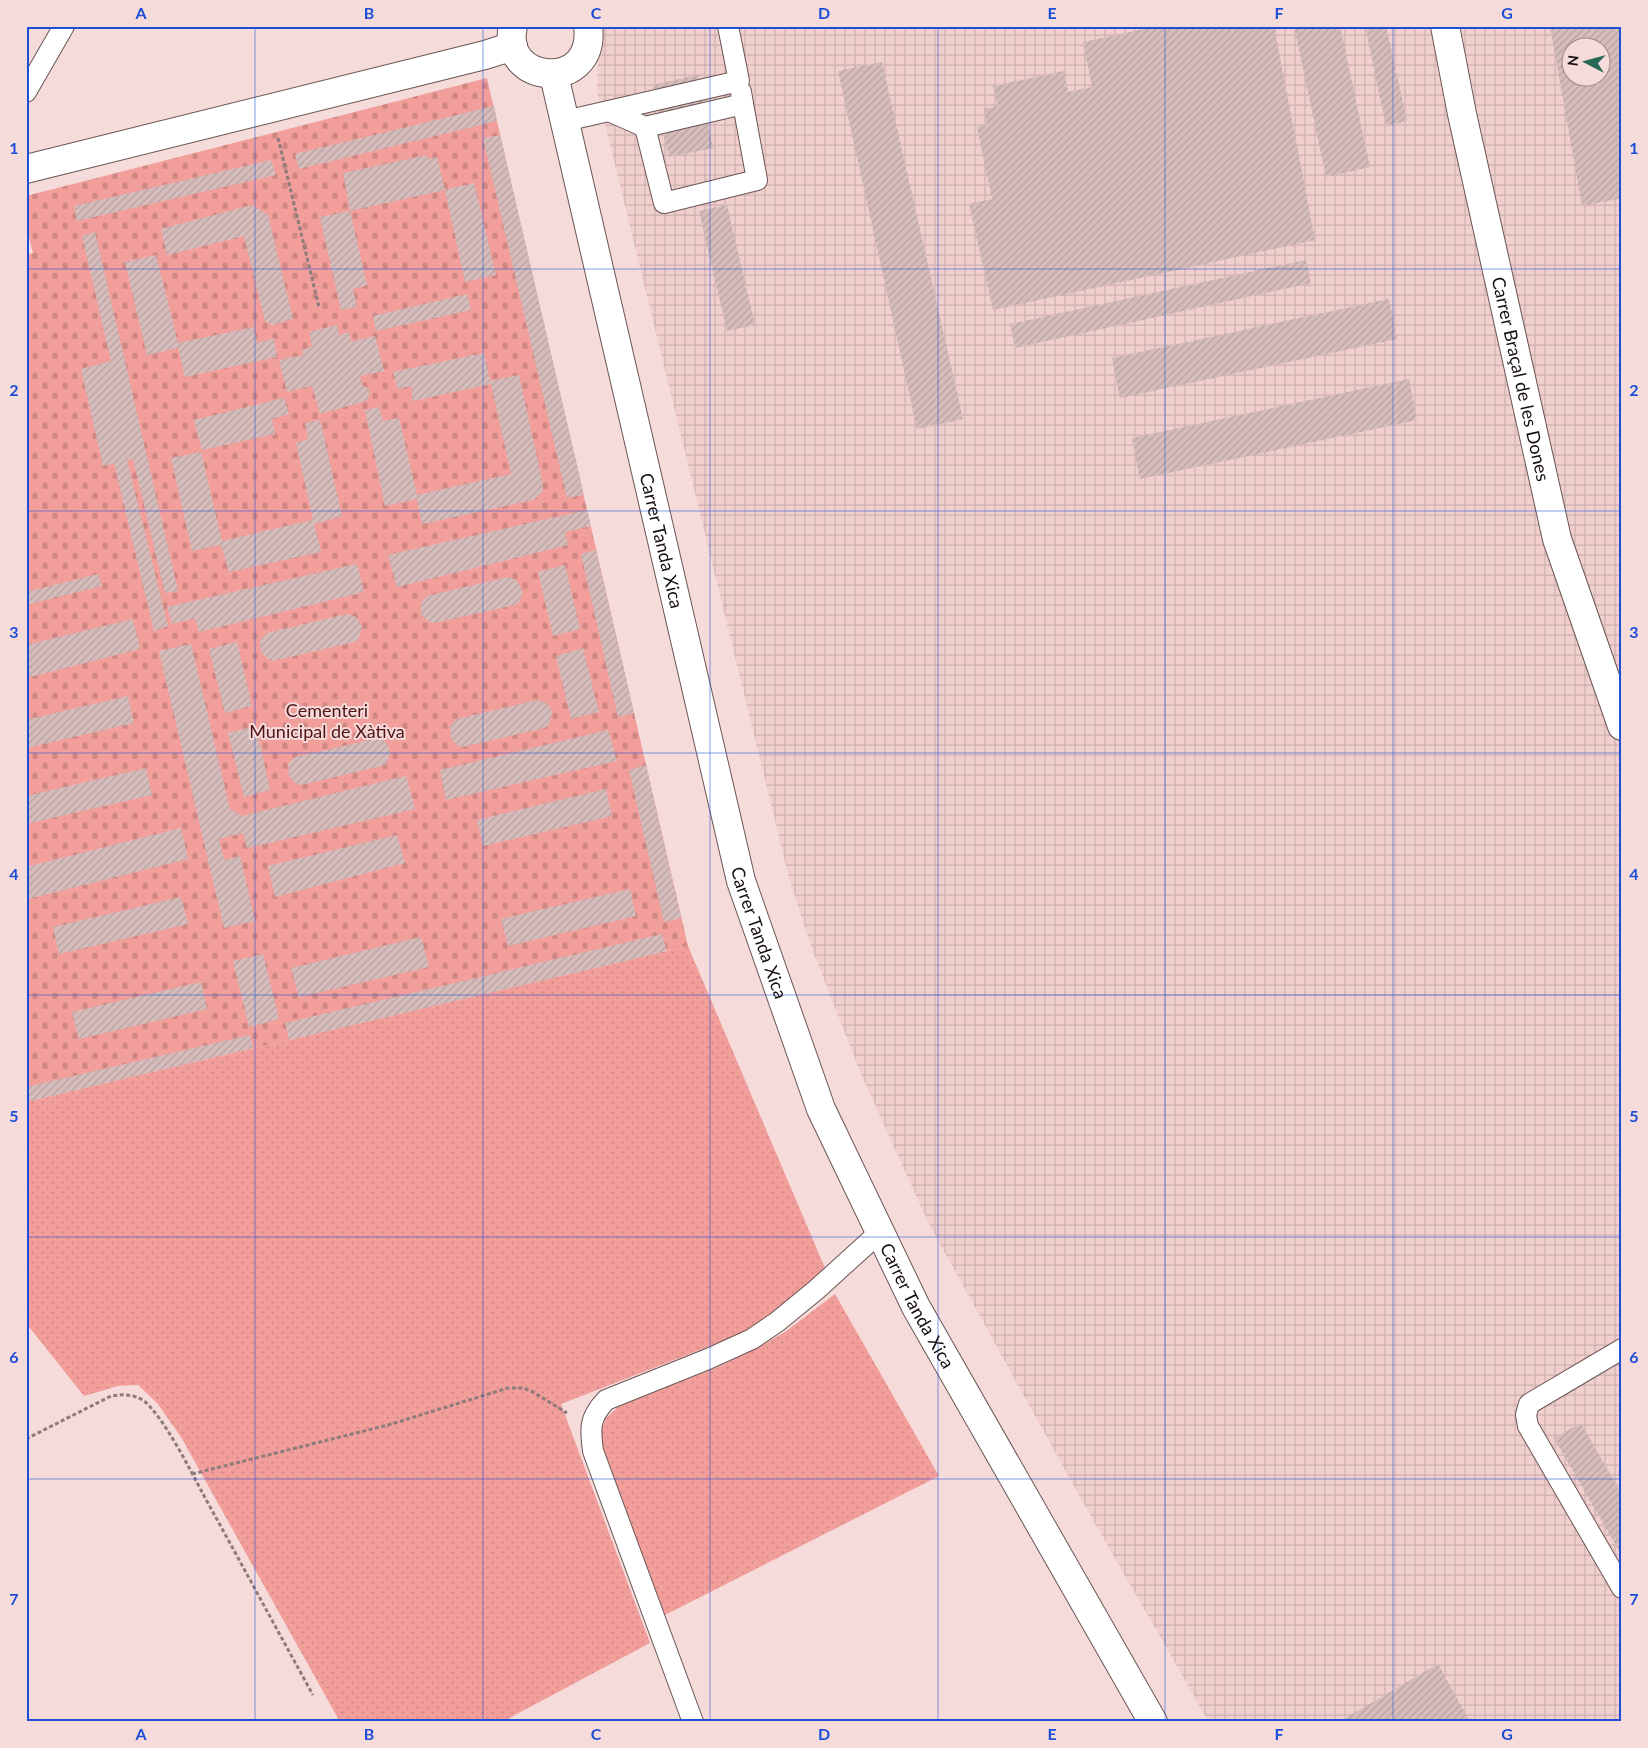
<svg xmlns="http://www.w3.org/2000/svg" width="1648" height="1748" viewBox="0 0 1648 1748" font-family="Lato,sans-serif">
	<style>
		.industrial { fill: url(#industrial-grid); fill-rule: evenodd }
		.grass { fill: url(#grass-dots) }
		.cemetery { fill: url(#cemetery-stones) }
		.building { fill: url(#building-hatch); fill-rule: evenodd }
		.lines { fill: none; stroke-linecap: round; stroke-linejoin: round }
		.service-casing { stroke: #6a5554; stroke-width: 22 }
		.minor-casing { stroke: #6a5554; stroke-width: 30 }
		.path { stroke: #8d7c7b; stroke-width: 3; stroke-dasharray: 4 2.5; stroke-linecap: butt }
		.service { stroke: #fff; stroke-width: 20 }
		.minor { stroke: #fff; stroke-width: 28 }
		.grid { fill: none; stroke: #1d4ed8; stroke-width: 1; stroke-opacity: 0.55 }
		.labels { text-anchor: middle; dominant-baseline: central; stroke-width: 4; stroke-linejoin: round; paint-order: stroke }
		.street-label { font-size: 18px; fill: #160e0e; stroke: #f5dcdb }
		.park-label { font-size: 18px; fill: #521216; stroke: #f5dcdb }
		.neatline { fill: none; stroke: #1d4ed8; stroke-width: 2 }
		.grid-label { font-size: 16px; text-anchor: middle; font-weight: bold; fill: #1d4ed8 }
	</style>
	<defs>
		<pattern id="industrial-grid" width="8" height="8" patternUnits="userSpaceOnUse" patternTransform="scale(1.25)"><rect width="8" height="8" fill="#f0cfcd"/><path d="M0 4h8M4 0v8" fill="none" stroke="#cdb1af"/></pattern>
		<pattern id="grass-dots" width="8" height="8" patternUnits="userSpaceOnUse" patternTransform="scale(1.25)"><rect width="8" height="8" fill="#f29e9b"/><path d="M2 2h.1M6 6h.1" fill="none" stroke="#cf8784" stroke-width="1.8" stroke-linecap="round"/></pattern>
		<pattern id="cemetery-stones" width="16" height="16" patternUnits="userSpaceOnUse" patternTransform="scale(1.25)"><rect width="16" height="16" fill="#f29e9b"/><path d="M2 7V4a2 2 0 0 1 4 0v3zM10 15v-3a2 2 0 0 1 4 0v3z" fill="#cf8784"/></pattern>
		<pattern id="building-hatch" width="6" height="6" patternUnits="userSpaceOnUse" patternTransform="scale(1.25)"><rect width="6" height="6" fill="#d6bdbc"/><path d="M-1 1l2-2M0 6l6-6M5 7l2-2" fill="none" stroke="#b7a1a0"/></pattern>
	</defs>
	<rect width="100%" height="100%" fill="#f5dcdb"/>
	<path class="industrial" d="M599 26H1622V1722H1209L1081 1499 929 1224 861 1074 812 949 789 878 597 91ZM1570 48H1600V78H1570Z"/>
	<g class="grass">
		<path d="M688 946 825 1268 787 1307 746 1332 561 1404 650 1643 502 1722H340L181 1437 157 1403 138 1385 118 1386 84 1396 26 1323V1102Z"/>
		<path d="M835 1294 939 1476 665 1615 604 1453 600 1434 605 1419 619 1406 718 1367 757 1348 785 1332Z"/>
	</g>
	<path class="cemetery" d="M487 78 688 946 26 1102V255L33 253 26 225V196Z"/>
	<g class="building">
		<path d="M1158 26H1274L1315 240 993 310 969 204 992 199 977 127 987 125 984 109 998 106 993 86 1064 71 1068 92 1092 87 1083 42Z"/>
		<path d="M1294 26H1340L1370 167 1326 177Z"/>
		<path d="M1365 26H1386L1407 121 1386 126Z"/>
		<path d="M1550 26H1622V198L1582 206ZM1570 48H1600V78H1570Z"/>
		<path d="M882 62 963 419 917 429 838 71Z"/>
		<path d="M698 75 713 148 669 157 653 85Z"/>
		<path d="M494 106 497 121 299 169 295 154Z"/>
		<path d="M500 135 584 495 567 498 483 138Z"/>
		<path d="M427 155 428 159 437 157 445 190 350 211 343 173Z"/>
		<path d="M271 160 276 175 77 221 74 206Z"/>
		<path d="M474 183 496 275 465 282 445 190Z"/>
		<path d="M252 205 268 215 293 319 272 325 265 321 244 236 167 255 161 229Z"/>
		<path d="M727 205 755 325 727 331 699 211Z"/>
		<path d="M350 211 367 285 353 289 357 307 341 310 320 217Z"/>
		<path d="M95 232 178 591 165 593 133 459 127 460 168 626 154 631 114 463 103 466 81 369 111 361 82 236Z"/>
		<path d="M156 255 178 343 254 327 257 343 274 338 277 357 185 377 178 348 147 355 125 262Z"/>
		<path d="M1306 260 1311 283 1015 348 1010 324Z"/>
		<path d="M467 294 471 310 376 331 373 316Z"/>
		<path d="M1389 299 1397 339 1120 398 1112 358Z"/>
		<path d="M337 325 339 335 349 332 351 342 375 336 384 371 360 376 362 385 369 389V397L366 401 320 414 312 386 287 392 279 360 303 355 302 350 312 347 309 332Z"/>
		<path d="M484 353 490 381 519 375 543 485 542 493 533 500 422 524 417 499 385 506 365 410 379 407 383 421 399 418 417 495 511 474 491 384 413 401 411 386 398 389 393 372Z"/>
		<path d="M1409 379 1417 420 1140 479 1132 438Z"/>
		<path d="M284 398 289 414 272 419 275 434 202 450 194 420Z"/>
		<path d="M320 420 342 516 314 524 321 552 229 572 221 545 192 551 171 458 201 452 222 541 313 520 296 443 308 439 305 423Z"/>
		<path d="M587 510 591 526 565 532 568 545 397 587 388 555Z"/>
		<path d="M596 550 634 713 618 717 581 554Z"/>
		<path d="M357 564 364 592 199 632 195 618 172 624 167 607Z"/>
		<path d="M565 565 580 629 553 636 538 572Z"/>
		<path d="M98 574 102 586 26 605V592Z"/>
		<path d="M508 577 516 580 522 590V595L519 603 515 605 434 623 429 622 421 615V603L427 596Z"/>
		<path d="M347 614 356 617 362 627 358 640 354 642 273 661 268 659 261 652 260 640 267 633Z"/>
		<path d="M133 619 140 649 26 678V645Z"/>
		<path d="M237 642 252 706 225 713 209 649Z"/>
		<path d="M191 644 230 809 242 816 406 776 415 809 247 848 243 833 219 839 224 860 240 856 255 921 224 928 159 651Z"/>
		<path d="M583 648 599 712 571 719 556 656Z"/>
		<path d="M128 696 134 723 26 748V720Z"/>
		<path d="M537 700 546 703 550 707 552 714 548 726 544 728 463 747 458 746 451 738 450 726 457 719Z"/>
		<path d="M256 726 270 790 244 797 228 733Z"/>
		<path d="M608 730 617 761 446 800 440 770Z"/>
		<path d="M375 739 384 741 388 745 390 752 386 764 382 766 301 785 296 784 289 776 288 764 295 757Z"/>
		<path d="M646 765 681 918 664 922 629 770Z"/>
		<path d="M146 768 152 795 26 824V796Z"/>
		<path d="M606 789 612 816 483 846 477 820Z"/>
		<path d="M181 828 188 859 28 899 26 867Z"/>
		<path d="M397 835 405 863 275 897 268 866Z"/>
		<path d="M630 889 636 916 508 946 501 919Z"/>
		<path d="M181 897 188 924 59 954 53 927Z"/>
		<path d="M662 934 667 951 289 1040 285 1023Z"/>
		<path d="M421 937 429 967 299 997 291 968Z"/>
		<path d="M263 954 279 1019 249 1027 233 961Z"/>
		<path d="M201 982 207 1009 79 1039 72 1012Z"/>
		<path d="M250 1035 253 1048 26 1102V1087Z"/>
		<path d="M1581 1423 1622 1495V1556L1554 1438Z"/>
		<path d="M1438 1664 1470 1722H1339Z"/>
	</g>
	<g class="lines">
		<defs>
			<g id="service">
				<path d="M26 92 64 26"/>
				<path d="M609 111 645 127 743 104 741 92"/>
				<path d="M565 121 739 81 728 26"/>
				<path d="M645 127 664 203 757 180 743 104"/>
				<path d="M1622 1349 1529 1404 1526 1415 1528 1426 1622 1588"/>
				<path d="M693 1722 593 1451C590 1428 589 1418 606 1400L708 1359 752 1339 777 1322 816 1290 880 1232"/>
			</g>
			<g id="minor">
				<path d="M513 26C499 85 597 93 588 26"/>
				<path id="s1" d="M1445 26 1462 114 1557 539 1622 726"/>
				<path id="s2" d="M554 75 741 881 821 1109 916 1307 1153 1722"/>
				<path d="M26 169 485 55 513 46"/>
			</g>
		</defs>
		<use href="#service" class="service-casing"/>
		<use href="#minor" class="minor-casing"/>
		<g class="path">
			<path d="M278 138 319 307"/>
			<path d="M26 1439 111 1396C123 1394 134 1394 144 1401 163 1416 191 1471 203 1494 240 1561 276 1628 313 1695"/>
			<path d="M192 1474 388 1425 508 1388H523L533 1392 567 1413"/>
		</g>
		<use href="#service" class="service"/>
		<use href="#minor" class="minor"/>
	</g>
	<path class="grid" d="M255 26V1722M483 26V1722M710 26V1722M938 26V1722M1165 26V1722M1393 26V1722M26 269H1622M26 511H1622M26 753H1622M26 995H1622M26 1237H1622M26 1479H1622"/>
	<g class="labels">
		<g class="street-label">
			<text stroke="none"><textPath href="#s1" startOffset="361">Carrer Braçal de les Dones</textPath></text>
			<text stroke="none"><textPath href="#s2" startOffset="478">Carrer Tanda Xica</textPath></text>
			<text stroke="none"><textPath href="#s2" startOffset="882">Carrer Tanda Xica</textPath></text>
			<text stroke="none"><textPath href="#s2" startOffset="1288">Carrer Tanda Xica</textPath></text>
		</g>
		<g class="park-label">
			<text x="327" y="710">Cementeri<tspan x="327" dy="21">Municipal de Xàtiva</tspan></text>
		</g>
	</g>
	<rect width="1648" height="1748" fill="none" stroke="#f5dcdb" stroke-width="55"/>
	<g transform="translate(1586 62) rotate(276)"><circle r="24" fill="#f5dcdb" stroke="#9c8a89"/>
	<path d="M0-4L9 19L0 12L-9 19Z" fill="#296957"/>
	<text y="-8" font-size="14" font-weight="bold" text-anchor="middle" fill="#160e0e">N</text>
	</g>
	<rect x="28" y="28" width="1592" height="1692" class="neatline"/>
	<g class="grid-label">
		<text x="141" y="19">A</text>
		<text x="369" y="19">B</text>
		<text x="596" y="19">C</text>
		<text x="824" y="19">D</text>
		<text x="1052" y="19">E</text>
		<text x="1279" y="19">F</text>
		<text x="1507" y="19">G</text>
		<text x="14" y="154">1</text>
		<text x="1634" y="154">1</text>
		<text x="14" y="396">2</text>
		<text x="1634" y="396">2</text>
		<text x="14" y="638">3</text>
		<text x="1634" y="638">3</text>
		<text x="14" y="880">4</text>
		<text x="1634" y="880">4</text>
		<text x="14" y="1122">5</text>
		<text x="1634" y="1122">5</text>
		<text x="14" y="1363">6</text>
		<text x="1634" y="1363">6</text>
		<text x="14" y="1605">7</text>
		<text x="1634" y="1605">7</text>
		<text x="141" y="1740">A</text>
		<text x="369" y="1740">B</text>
		<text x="596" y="1740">C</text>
		<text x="824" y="1740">D</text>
		<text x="1052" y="1740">E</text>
		<text x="1279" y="1740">F</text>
		<text x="1507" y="1740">G</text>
	</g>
</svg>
